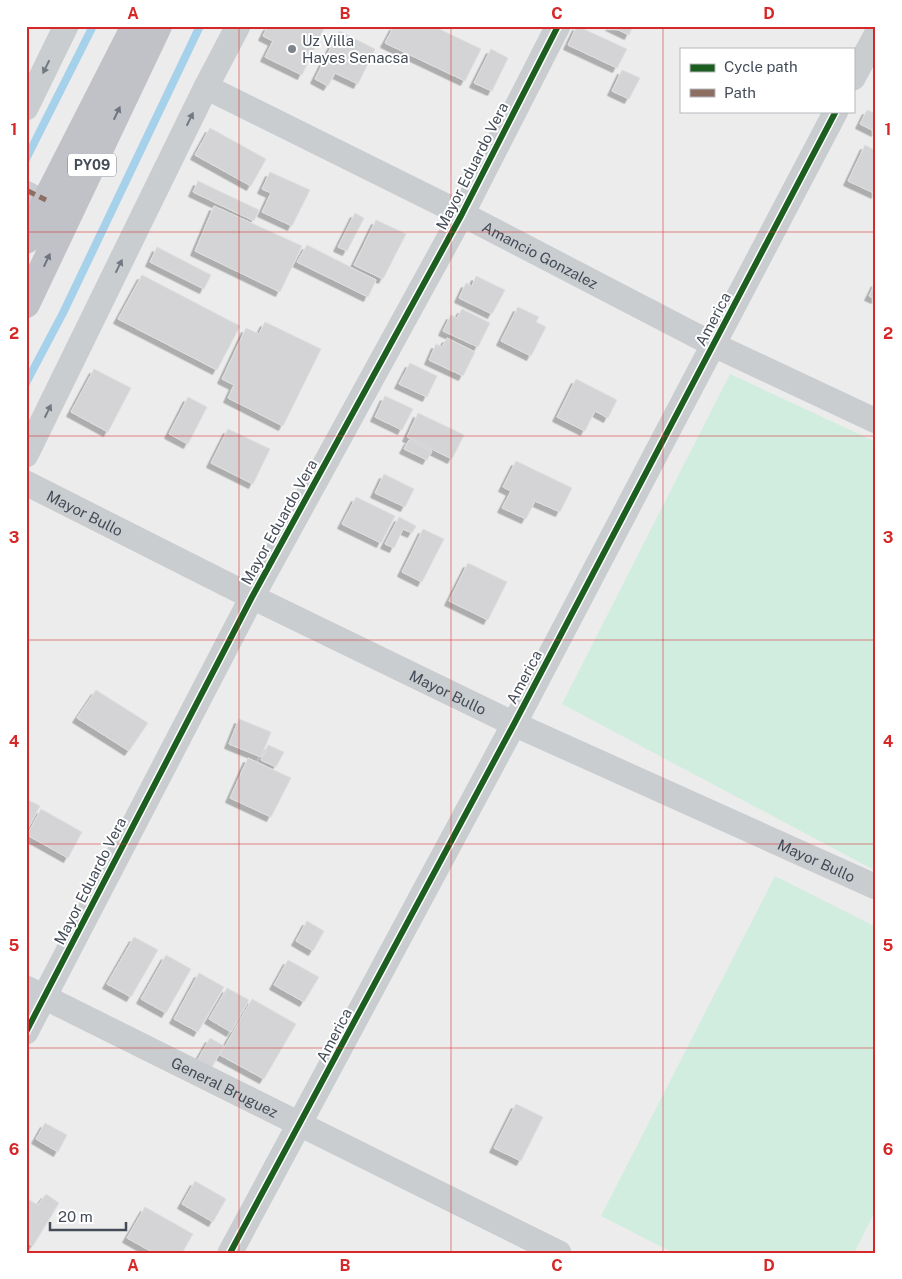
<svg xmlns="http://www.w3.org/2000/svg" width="902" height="1279" viewBox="0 0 902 1279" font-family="'Public Sans',sans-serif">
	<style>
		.green { fill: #d0eddf }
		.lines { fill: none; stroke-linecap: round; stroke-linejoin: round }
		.stream { stroke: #a5d1ea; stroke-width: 8 }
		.building { fill: #d4d4d7; stroke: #dededf; filter: url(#shadow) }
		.pedestrian { stroke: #cacdd0; stroke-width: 19 }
		.minor { stroke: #cacdd0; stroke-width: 25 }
		.trunk { stroke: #c0c2c8; stroke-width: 28 }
		.quiet { stroke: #8d6e63; stroke-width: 5; stroke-dasharray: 10 5; stroke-linecap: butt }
		.cycleway-casing { stroke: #fff; stroke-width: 9 }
		.cycleway { stroke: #1b5e20; stroke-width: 6 }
		.oneway { fill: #737982 }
		.oneway2 { fill: #6f757f }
		.grid { fill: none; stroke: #d62828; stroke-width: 1; stroke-opacity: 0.55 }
		.poi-dot { fill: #7f848c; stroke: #fff; stroke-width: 2 }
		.labels { text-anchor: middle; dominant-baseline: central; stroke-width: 4; stroke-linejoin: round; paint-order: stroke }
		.shield { fill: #fff; stroke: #7c828a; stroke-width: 1 }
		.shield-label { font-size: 14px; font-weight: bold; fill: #444c58 }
		.poi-label { font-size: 15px; fill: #444c58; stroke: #fff; text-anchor: start }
		.street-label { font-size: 15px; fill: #444c58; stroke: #fff }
		.neatline { fill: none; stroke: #d62828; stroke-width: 2 }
		.grid-label { font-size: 16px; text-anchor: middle; font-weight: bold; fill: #d62828 }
	</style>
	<defs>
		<filter id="shadow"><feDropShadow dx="-4.5" dy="4.5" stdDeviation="0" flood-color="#0004"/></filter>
	</defs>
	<rect width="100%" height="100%" fill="#edecec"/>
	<g class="green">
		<path d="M730 374 876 442V871L562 704Z"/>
		<path d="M775 876 876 927V1209L854 1253H674L601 1216Z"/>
	</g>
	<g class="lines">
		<g class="stream">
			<path d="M26 159 93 26"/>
			<path d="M26 383 63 313 200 26"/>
		</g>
	</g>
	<g class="building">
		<path d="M268 26H325L302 75 265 57 273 41 263 36Z"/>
		<path d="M394 26H438L437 28 481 49 465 81 385 43Z"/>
		<path d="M577 26 627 49 617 68 568 45Z"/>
		<path d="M610 26H633L629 35Z"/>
		<path d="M339 31 375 49 358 84 335 73 328 86 315 79Z"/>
		<path d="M491 49 508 58 492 91 474 83Z"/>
		<path d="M622 70 640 78 629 99 612 91Z"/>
		<path d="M867 110 876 114V132L860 124Z"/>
		<path d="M210 128 266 159 251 186 195 155Z"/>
		<path d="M865 145 876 151V194L848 181Z"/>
		<path d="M270 172 310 190 292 226 262 212 271 193 262 189Z"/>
		<path d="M198 181 259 210 254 221 193 192Z"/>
		<path d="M214 206 302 246 280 292 195 251Z"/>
		<path d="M355 213 364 218 347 251 338 247Z"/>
		<path d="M376 220 406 234 383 279 354 265Z"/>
		<path d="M307 245 376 280 368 297 297 262Z"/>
		<path d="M157 247 211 275 204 289 150 262Z"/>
		<path d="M142 275 240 326 217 370 118 319Z"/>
		<path d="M476 276 505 290 492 314 459 298 466 283 472 286Z"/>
		<path d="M876 282V299L869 296Z"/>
		<path d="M518 307 539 317 536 322 546 327 531 356 501 341Z"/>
		<path d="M462 309 490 323 478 347 443 331 451 315 457 318Z"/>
		<path d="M265 322 321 349 283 426 228 398 234 385 222 379 246 328 259 334Z"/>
		<path d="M447 338 475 352 463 376 429 360 436 344 442 347Z"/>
		<path d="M410 363 437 376 427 397 399 384Z"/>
		<path d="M94 369 131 388 108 432 71 412Z"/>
		<path d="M576 379 617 400 608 418 595 411 585 431 557 417Z"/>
		<path d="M385 396 413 409 402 430 375 417Z"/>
		<path d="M188 397 207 407 188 444 169 434Z"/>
		<path d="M418 413 464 435 452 459 407 437Z"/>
		<path d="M228 429 270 449 253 484 211 463Z"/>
		<path d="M409 440 432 451 427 460 404 449Z"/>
		<path d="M516 461 572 488 560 512 535 501 526 519 502 508 511 491 503 487Z"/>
		<path d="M384 474 414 489 405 507 375 493Z"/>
		<path d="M356 497 395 516 381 543 342 524Z"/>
		<path d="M399 517 416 526 412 533 403 529 394 548 385 544Z"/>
		<path d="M423 529 444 539 422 582 402 572Z"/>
		<path d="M468 563 507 582 488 620 449 601Z"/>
		<path d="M96 690 148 723 129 751 77 718Z"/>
		<path d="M239 719 271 732 261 757 229 744Z"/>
		<path d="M268 745 284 752 276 767 261 760Z"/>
		<path d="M248 758 291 778 271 817 230 798Z"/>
		<path d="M26 799 40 806 26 832Z"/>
		<path d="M41 809 82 832 68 858 27 835Z"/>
		<path d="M307 921 324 931 313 951 296 941Z"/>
		<path d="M134 937 158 950 131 997 107 984Z"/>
		<path d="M166 955 191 969 166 1013 141 999Z"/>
		<path d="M288 960 319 977 304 1002 274 985Z"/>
		<path d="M199 973 224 987 198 1032 174 1019Z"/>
		<path d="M227 988 249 1000 231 1032 209 1019Z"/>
		<path d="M252 999 296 1024 264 1079 220 1055Z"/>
		<path d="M210 1038 224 1046 211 1069 197 1061Z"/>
		<path d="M516 1104 543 1117 521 1161 494 1148Z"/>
		<path d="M45 1123 67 1135 58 1152 36 1139Z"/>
		<path d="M195 1181 226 1199 213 1222 182 1204Z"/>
		<path d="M46 1194 59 1203 33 1246 26 1242V1198L38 1205Z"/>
		<path d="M145 1207 193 1234 182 1253H154L127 1238Z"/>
	</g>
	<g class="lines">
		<path class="pedestrian" d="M26 190 46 200"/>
		<g class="minor">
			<path d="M853 78 876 35"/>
			<path id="s1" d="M206 87 462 214 714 345 876 421"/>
			<path d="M26 108 66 26"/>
			<path d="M26 455 206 87 238 26"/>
			<path id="s2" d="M26 483 252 597 514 724 876 887"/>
			<path id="s3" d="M26 988 559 1253"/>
			<path d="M26 1032 252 597 462 214 558 26"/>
			<path d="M230 1253 514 724 836 111"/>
		</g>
		<g class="trunk">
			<path d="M26 240 135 26"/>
			<path d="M26 304 158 26"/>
		</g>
		<path class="quiet" d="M26 190 46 200"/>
		<defs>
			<g id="cycleway">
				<path d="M26 1032 252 597 462 214 558 26"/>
				<path d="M230 1253 514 724 836 111"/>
			</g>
		</defs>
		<use href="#cycleway" class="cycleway-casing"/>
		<use href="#cycleway" class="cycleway"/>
	</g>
	<defs><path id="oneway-solid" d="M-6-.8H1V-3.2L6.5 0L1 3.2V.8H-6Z" transform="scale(1.25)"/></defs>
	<g class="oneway">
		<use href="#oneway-solid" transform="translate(46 67) rotate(116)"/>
		<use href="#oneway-solid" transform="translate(190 119) rotate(-64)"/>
		<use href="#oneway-solid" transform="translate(119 266) rotate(-64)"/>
		<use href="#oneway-solid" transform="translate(48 411) rotate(-64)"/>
	</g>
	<g class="oneway2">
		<use href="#oneway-solid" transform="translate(117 113) rotate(-65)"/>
		<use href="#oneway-solid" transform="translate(47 260) rotate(-65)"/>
	</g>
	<path class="grid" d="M239 26V1253M451 26V1253M663 26V1253M26 232H876M26 436H876M26 640H876M26 844H876M26 1048H876"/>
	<circle class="poi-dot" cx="292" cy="49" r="5"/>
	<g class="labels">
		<rect class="shield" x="68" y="153.5" width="48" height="23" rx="4"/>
		<g class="shield-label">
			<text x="92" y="165">PY09</text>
		</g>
		<g class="poi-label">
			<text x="302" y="40">Uz Villa<tspan x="302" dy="17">Hayes Senacsa</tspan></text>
		</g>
		<g class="street-label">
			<text transform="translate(472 166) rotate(-63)">Mayor Eduardo Vera</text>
			<text stroke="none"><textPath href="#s1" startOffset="374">Amancio Gonzalez</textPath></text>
			<text transform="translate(713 319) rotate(-62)">America</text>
			<text stroke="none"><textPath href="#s2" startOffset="66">Mayor Bullo</textPath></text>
			<text transform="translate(279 522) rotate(-61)">Mayor Eduardo Vera</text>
			<text transform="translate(524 677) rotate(-62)">America</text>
			<text stroke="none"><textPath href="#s2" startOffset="471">Mayor Bullo</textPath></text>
			<text stroke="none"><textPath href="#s2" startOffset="876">Mayor Bullo</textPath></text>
			<text transform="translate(90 881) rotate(-63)">Mayor Eduardo Vera</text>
			<text transform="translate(334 1035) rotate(-62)">America</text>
			<text stroke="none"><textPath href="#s3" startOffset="222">General Bruguez</textPath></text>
		</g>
	</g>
	<rect width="902" height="1279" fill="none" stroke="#ffffff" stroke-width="55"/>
	<rect x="680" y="48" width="175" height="65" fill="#ffffff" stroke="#b4b7bc"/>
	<rect x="690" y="64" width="25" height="8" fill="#1b5e20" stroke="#b4b7bc"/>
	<text x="724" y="72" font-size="15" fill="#444c58">Cycle path</text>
	<rect x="690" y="89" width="25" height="8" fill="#8d6e63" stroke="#b4b7bc"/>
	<text x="724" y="98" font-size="15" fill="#444c58">Path</text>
	<path d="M50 1222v8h76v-8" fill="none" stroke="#444c58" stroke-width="2.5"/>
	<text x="58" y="1222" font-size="15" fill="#444c58" stroke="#ffffff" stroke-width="4" paint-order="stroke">20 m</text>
	<rect x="28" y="28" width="846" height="1224" class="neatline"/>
	<g class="grid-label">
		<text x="133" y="19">A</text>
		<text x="345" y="19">B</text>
		<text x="557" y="19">C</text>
		<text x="769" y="19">D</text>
		<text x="14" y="135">1</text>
		<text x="888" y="135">1</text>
		<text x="14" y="339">2</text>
		<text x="888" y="339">2</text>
		<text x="14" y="543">3</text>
		<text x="888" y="543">3</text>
		<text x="14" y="747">4</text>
		<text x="888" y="747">4</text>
		<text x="14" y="951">5</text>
		<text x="888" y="951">5</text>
		<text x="14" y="1155">6</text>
		<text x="888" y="1155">6</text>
		<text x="133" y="1271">A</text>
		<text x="345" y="1271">B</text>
		<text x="557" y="1271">C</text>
		<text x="769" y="1271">D</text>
	</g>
</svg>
